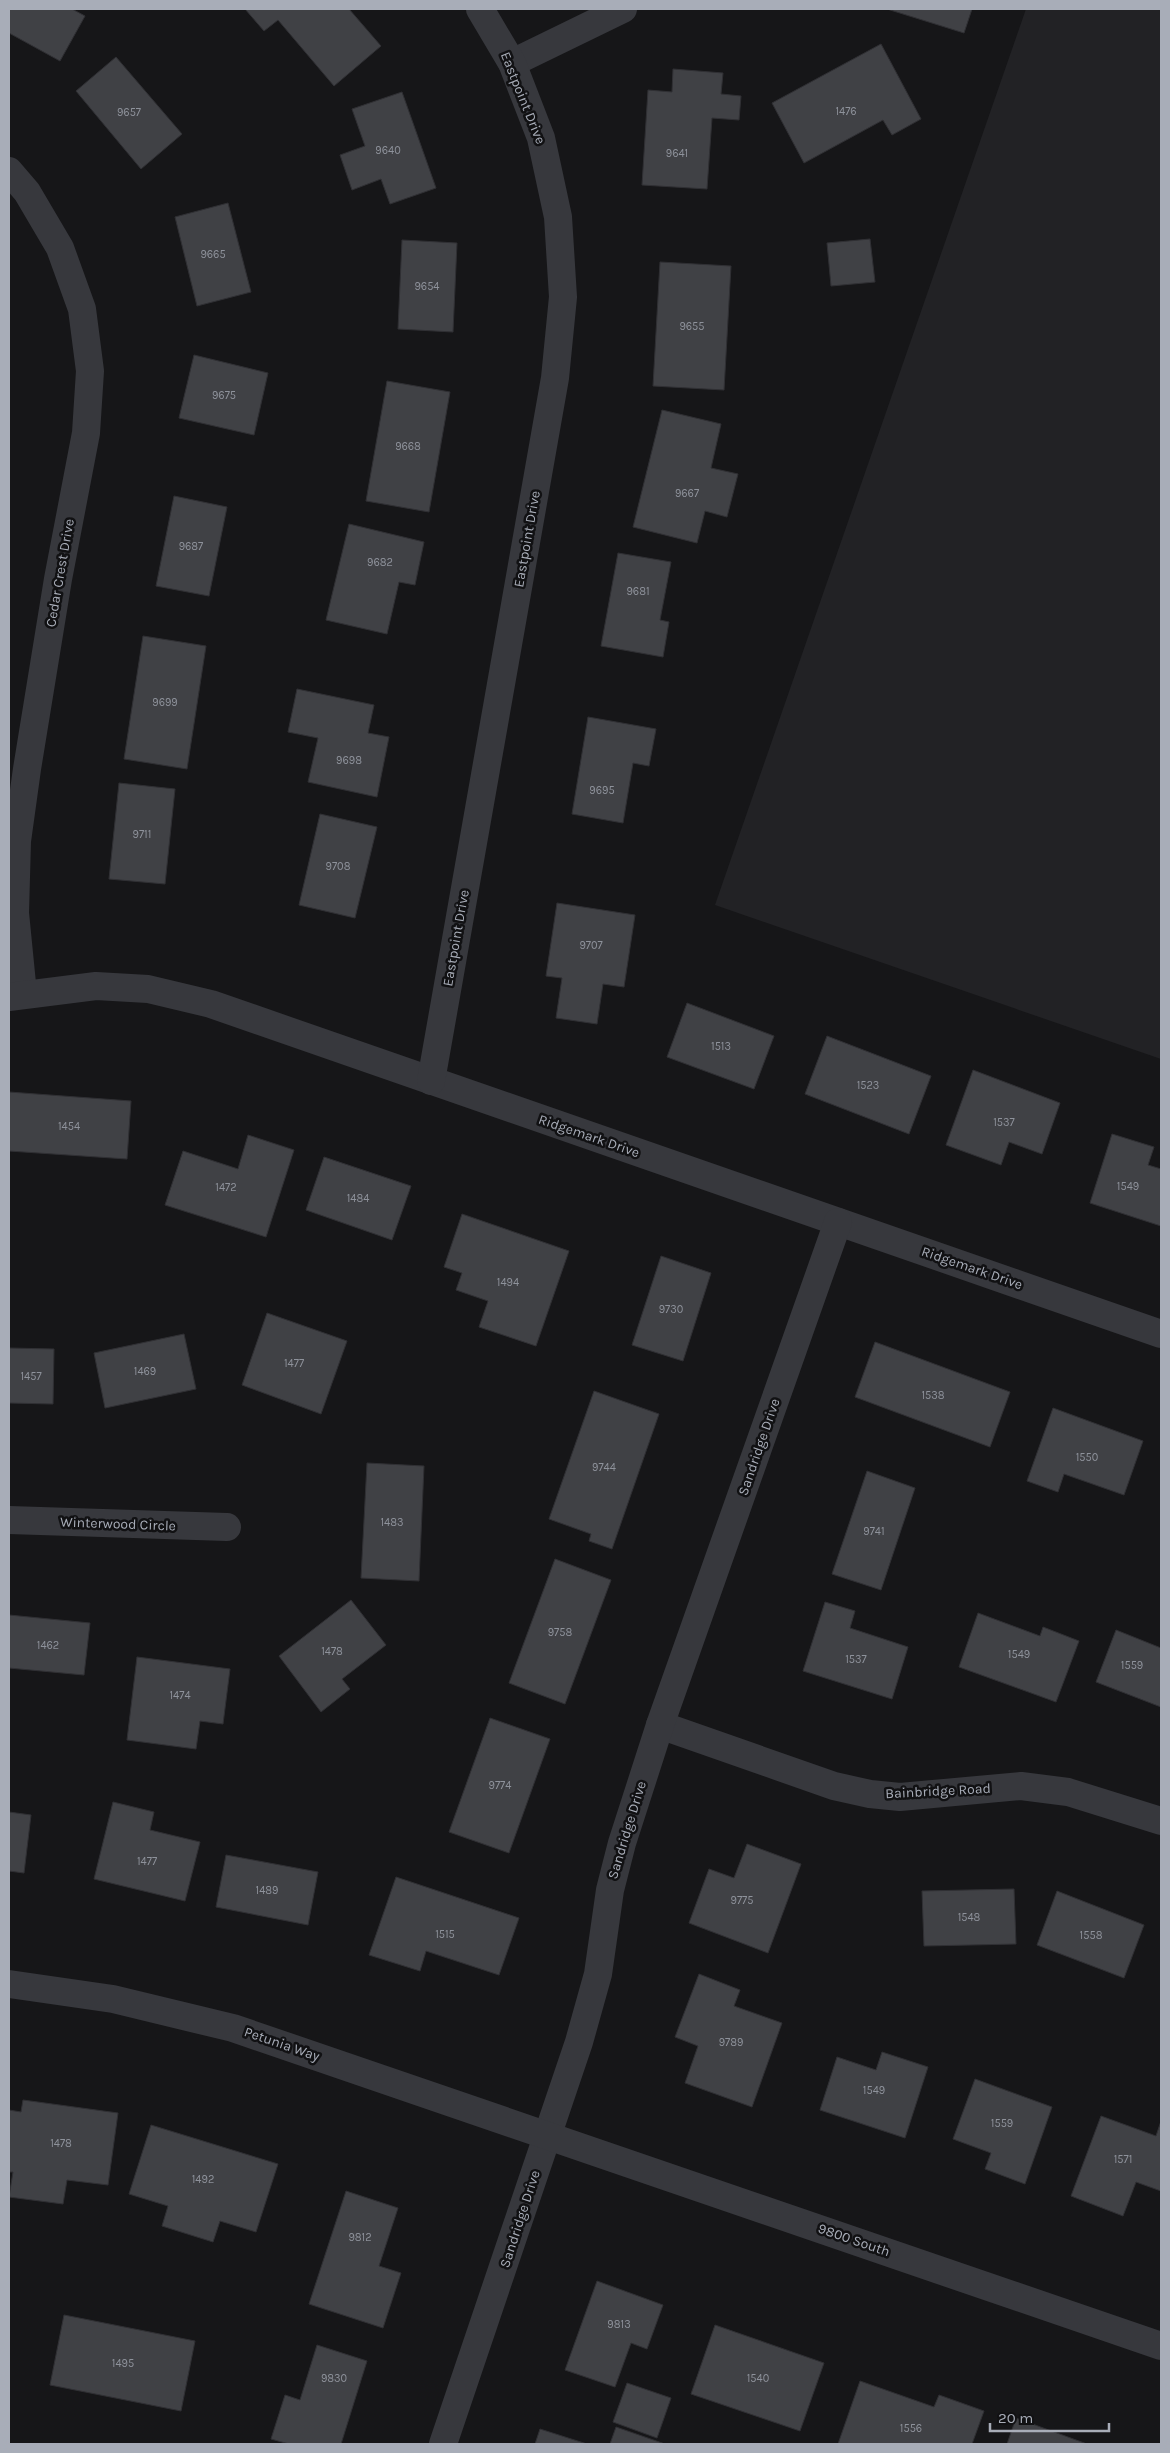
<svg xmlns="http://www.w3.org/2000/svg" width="1170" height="2453" viewBox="0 0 1170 2453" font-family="Karla,sans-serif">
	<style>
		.built { fill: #222225 }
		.building { fill: #404145; stroke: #303034 }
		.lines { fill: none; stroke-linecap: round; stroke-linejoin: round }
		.minor { stroke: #37383d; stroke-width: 28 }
		.tertiary { stroke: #37383d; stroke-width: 28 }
		.labels { text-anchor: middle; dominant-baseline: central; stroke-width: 5; stroke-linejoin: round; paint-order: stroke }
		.number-label { font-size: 11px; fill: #8e929b }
		.street-label { font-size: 14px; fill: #a8adb8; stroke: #111113 }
	</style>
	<rect width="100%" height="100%" fill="#161618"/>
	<path class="built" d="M1026 9H1161V1059L715 905Z"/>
	<g class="building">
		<path d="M9 9H72L85 16 60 61 9 33Z"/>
		<path d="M245 9H349L381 46 334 86 278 20 264 31Z"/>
		<path d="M887 9H972L964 33Z"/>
		<path d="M881 44 921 119 892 135 883 120 804 163 772 103Z"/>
		<path d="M116 57 182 134 141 169 76 91Z"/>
		<path d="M673 69 723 73 721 94 741 96 739 120 712 118 707 189 642 185 648 90 672 92Z"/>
		<path d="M402 92 436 188 390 204 381 179 352 190 340 155 365 146 352 109Z"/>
		<path d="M228 203 251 292 197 306 175 217Z"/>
		<path d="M870 239 875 282 831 286 827 243Z"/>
		<path d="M402 240 457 243 453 332 398 329Z"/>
		<path d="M660 262 731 266 724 390 653 386Z"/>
		<path d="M194 355 268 373 254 435 179 418Z"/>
		<path d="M387 381 450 392 429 512 366 501Z"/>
		<path d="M662 410 721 424 711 468 738 474 727 517 705 511 697 543 633 527Z"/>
		<path d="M174 496 227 507 209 596 156 586Z"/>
		<path d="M349 524 424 542 415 585 399 582 387 634 326 620Z"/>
		<path d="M618 553 671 562 660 620 669 622 663 657 601 646Z"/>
		<path d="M143 636 206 646 187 769 124 759Z"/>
		<path d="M297 689 374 705 368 733 389 737 377 797 308 782 318 738 288 732Z"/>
		<path d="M588 717 656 729 649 766 633 763 623 823 572 814Z"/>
		<path d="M119 783 175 789 165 884 109 879Z"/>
		<path d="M320 814 377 827 355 918 299 905Z"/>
		<path d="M557 903 635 915 624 987 603 984 597 1024 556 1018 562 978 546 976Z"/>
		<path d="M687 1003 774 1036 754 1089 667 1057Z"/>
		<path d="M827 1036 931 1076 909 1134 805 1094Z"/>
		<path d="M973 1070 1060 1103 1042 1154 1009 1142 1001 1165 946 1145Z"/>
		<path d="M9 1092 131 1101 127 1159 9 1151Z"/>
		<path d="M1112 1134 1154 1147 1148 1165 1161 1169V1226L1090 1203Z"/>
		<path d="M248 1135 294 1150 266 1237 165 1205 183 1151 238 1169Z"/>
		<path d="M324 1157 411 1186 392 1240 306 1210Z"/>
		<path d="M462 1214 569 1251 536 1346 479 1327 488 1301 456 1290 462 1273 444 1267Z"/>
		<path d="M661 1256 711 1273 683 1361 632 1345Z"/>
		<path d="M267 1313 347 1341 321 1414 242 1385Z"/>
		<path d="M184 1334 196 1389 105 1408 94 1353Z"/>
		<path d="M875 1342 1010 1392 990 1447 855 1397Z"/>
		<path d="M9 1348 54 1349 53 1404 9 1403Z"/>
		<path d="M594 1391 659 1414 612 1549 589 1541 591 1534 549 1519Z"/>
		<path d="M1053 1408 1143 1441 1124 1495 1064 1474 1058 1492 1027 1481Z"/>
		<path d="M367 1463 424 1466 419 1581 361 1578Z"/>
		<path d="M867 1471 915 1488 881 1590 832 1574Z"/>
		<path d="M555 1559 611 1580 565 1704 509 1683Z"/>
		<path d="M351 1600 386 1645 342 1679 350 1689 321 1712 279 1656Z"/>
		<path d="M825 1602 855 1611 850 1628 908 1647 892 1699 803 1671Z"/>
		<path d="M978 1613 1040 1636 1043 1627 1079 1641 1056 1702 959 1667Z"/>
		<path d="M9 1615 90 1623 84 1675 9 1668Z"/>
		<path d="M1116 1630 1161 1648V1707L1096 1682Z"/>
		<path d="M137 1657 230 1669 223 1724 200 1721 196 1749 127 1740Z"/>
		<path d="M490 1718 550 1739 509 1853 449 1832Z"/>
		<path d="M113 1802 154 1812 150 1830 200 1842 185 1901 94 1879Z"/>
		<path d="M9 1812 31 1815 24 1873 9 1871Z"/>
		<path d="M747 1844 801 1864 768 1953 689 1923 709 1869 734 1878Z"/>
		<path d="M226 1855 318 1872 308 1925 216 1907Z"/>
		<path d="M396 1877 519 1918 499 1975 426 1951 420 1971 369 1955Z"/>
		<path d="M1014 1889 1016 1944 924 1946 922 1891Z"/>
		<path d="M1057 1891 1144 1925 1124 1978 1037 1945Z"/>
		<path d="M699 1974 740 1990 734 2006 782 2023 752 2107 685 2083 698 2046 675 2037Z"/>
		<path d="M882 2052 928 2067 905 2138 820 2110 837 2057 876 2070Z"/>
		<path d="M975 2079 1052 2107 1025 2184 985 2169 991 2153 953 2139Z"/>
		<path d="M23 2100 118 2113 108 2185 67 2180 63 2204 9 2197 13 2172H9V2110L21 2112Z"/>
		<path d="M1101 2116 1156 2136 1161 2121V2191L1136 2182 1123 2216 1071 2196Z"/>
		<path d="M151 2125 278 2164 256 2232 220 2221 213 2242 162 2226 168 2206 129 2194Z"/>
		<path d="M346 2191 398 2208 379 2266 401 2273 383 2328 309 2304Z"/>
		<path d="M597 2281 663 2305 647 2349 631 2343 615 2387 565 2370Z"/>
		<path d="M64 2315 195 2341 181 2411 50 2385Z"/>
		<path d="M715 2325 824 2363 800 2431 691 2394Z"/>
		<path d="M317 2345 367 2361 341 2444H289L271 2439 285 2395 300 2400Z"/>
		<path d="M860 2381 934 2407 939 2395 984 2411 972 2444H838Z"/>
		<path d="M627 2383 671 2398 657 2438 613 2422Z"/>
		<path d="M1016 2418 1087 2444H1007Z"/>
		<path d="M616 2427 665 2444H610Z"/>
		<path d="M540 2429 587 2444H535Z"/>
	</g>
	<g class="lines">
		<g class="minor">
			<path d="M512 63 623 9"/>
			<path d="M9 171 27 192 60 248 82 309 90 371 86 433 58 579 27 769 17 841 15 913 23 994"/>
			<path d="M9 997 96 986 148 989 211 1004 1161 1334"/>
			<path d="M431 1081 555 378 563 297 558 217 541 138 512 63 480 9"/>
			<path d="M9 1520 227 1527"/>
			<path d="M660 1725 834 1786 870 1794 900 1797 1021 1786 1068 1792 1161 1821"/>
			<path d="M443 2444 579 2042 598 1974 610 1890 622 1843 660 1725 838 1222"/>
		</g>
		<path class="tertiary" d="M9 1984 113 1999 233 2028 1161 2346"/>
	</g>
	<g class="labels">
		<g class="number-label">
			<text x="846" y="111">1476</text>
			<text x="129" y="112">9657</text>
			<text x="388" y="150">9640</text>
			<text x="677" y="153">9641</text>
			<text x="213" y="254">9665</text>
			<text x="427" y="286">9654</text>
			<text x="692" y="326">9655</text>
			<text x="224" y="395">9675</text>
			<text x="408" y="446">9668</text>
			<text x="687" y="493">9667</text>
			<text x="191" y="546">9687</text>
			<text x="380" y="562">9682</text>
			<text x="638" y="591">9681</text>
			<text x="165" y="702">9699</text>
			<text x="349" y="760">9698</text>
			<text x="602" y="790">9695</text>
			<text x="142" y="834">9711</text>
			<text x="338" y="866">9708</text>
			<text x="591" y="945">9707</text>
			<text x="721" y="1046">1513</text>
			<text x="868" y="1085">1523</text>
			<text x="1004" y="1122">1537</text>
			<text x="69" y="1126">1454</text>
			<text x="1128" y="1186">1549</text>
			<text x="226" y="1187">1472</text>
			<text x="358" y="1198">1484</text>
			<text x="508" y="1282">1494</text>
			<text x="671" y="1309">9730</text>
			<text x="294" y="1363">1477</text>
			<text x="145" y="1371">1469</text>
			<text x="31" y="1376">1457</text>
			<text x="933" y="1395">1538</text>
			<text x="1087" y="1457">1550</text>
			<text x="604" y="1467">9744</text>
			<text x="392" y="1522">1483</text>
			<text x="874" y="1531">9741</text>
			<text x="560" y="1632">9758</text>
			<text x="48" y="1645">1462</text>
			<text x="332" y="1651">1478</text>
			<text x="1019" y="1654">1549</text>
			<text x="856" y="1659">1537</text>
			<text x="1132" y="1665">1559</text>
			<text x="180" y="1695">1474</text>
			<text x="500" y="1785">9774</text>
			<text x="147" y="1861">1477</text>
			<text x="267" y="1890">1489</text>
			<text x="742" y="1900">9775</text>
			<text x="969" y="1917">1548</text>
			<text x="445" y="1934">1515</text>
			<text x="1091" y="1935">1558</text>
			<text x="731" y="2042">9789</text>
			<text x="874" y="2090">1549</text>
			<text x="1002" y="2123">1559</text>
			<text x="61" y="2143">1478</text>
			<text x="1123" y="2159">1571</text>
			<text x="203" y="2179">1492</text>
			<text x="360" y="2237">9812</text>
			<text x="619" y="2324">9813</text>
			<text x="123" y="2363">1495</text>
			<text x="334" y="2378">9830</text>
			<text x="758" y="2378">1540</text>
			<text x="911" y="2428">1556</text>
		</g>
		<g class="street-label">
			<text transform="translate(523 98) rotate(68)">Eastpoint Drive</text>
			<text transform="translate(527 539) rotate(-80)">Eastpoint Drive</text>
			<text transform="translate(60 573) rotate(-80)">Cedar Crest Drive</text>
			<text transform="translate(456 938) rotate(-80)">Eastpoint Drive</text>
			<text transform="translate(589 1136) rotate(19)">Ridgemark Drive</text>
			<text transform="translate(972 1268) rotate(19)">Ridgemark Drive</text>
			<text transform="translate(759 1447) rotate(-71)">Sandridge Drive</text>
			<text transform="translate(118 1524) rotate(2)">Winterwood Circle</text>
			<text transform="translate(938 1791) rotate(-3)">Bainbridge Road</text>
			<text transform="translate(627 1830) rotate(-73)">Sandridge Drive</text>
			<text transform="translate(282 2044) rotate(19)">Petunia Way</text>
			<text transform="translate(520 2219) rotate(-72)">Sandridge Drive</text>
			<text transform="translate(854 2240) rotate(19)">9800 South</text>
		</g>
	</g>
	<rect width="1170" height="2453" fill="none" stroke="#a8adb8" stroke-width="20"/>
	<path d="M990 2423v8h119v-8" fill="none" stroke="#a8adb8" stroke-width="2.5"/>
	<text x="998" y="2423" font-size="15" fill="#a8adb8" stroke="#111113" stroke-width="4" paint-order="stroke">20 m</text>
</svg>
